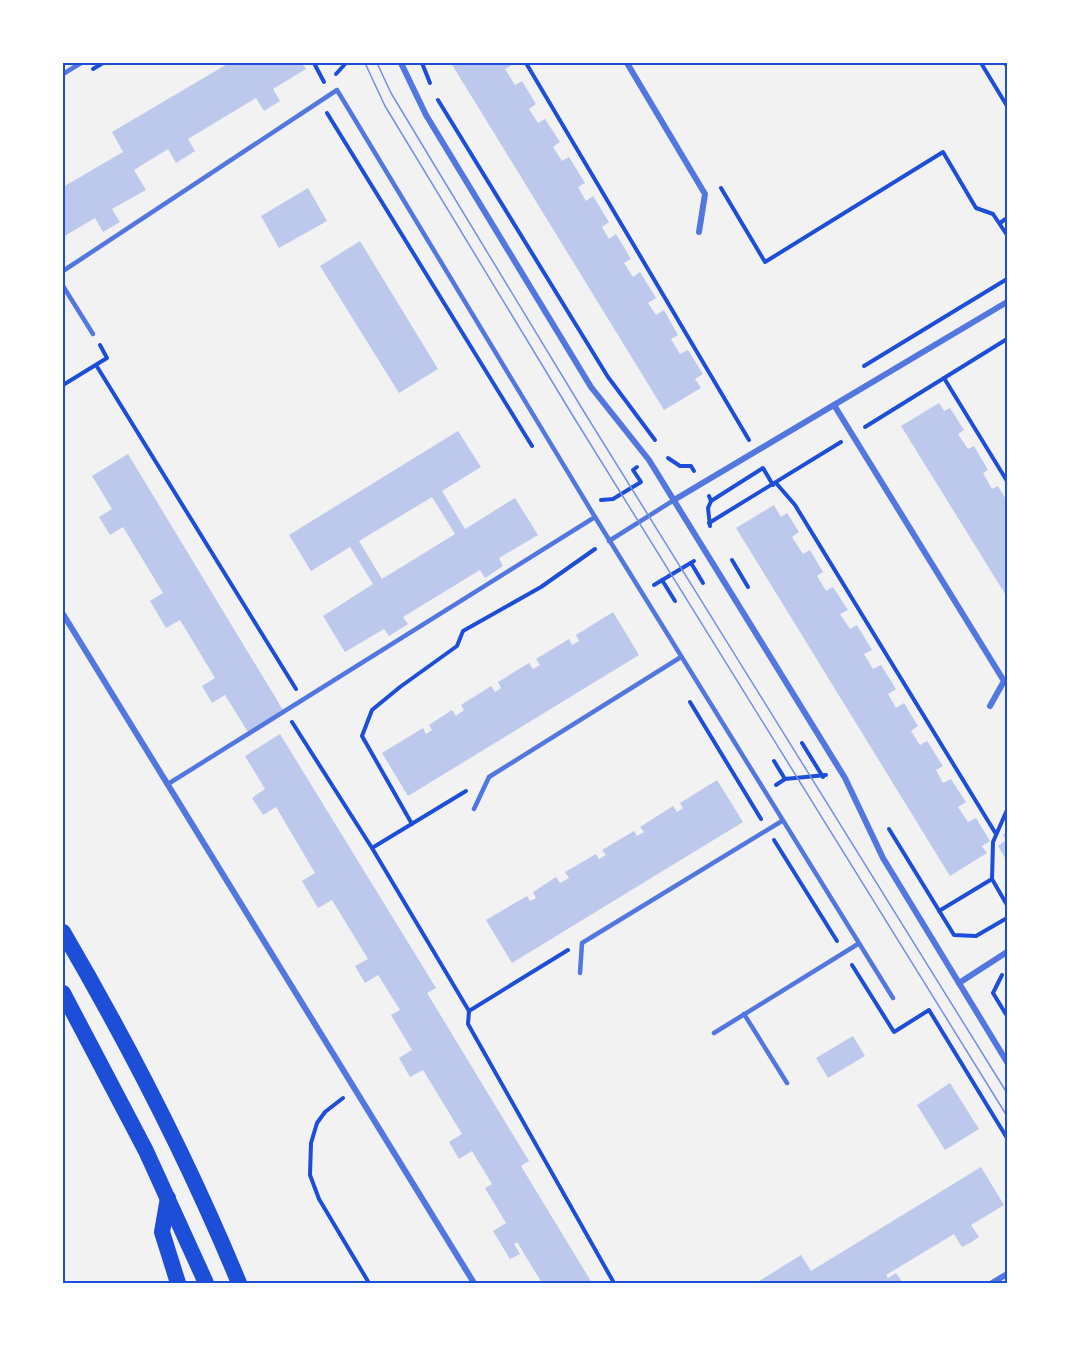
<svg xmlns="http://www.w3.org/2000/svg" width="1070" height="1346" viewBox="0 0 1070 1346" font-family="'Open Sans',sans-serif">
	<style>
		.building { fill: #bdc9ec; fill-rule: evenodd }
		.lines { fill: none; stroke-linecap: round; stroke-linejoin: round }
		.path { stroke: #1d4ed8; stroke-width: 4 }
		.service { stroke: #5277de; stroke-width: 4.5 }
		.minor { stroke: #5277de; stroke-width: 6 }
		.trunk { stroke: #1d4ed8; stroke-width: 16 }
		.tram { stroke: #7290e2; stroke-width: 1.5 }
		.neatline { fill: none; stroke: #1d4ed8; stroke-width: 2 }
	</style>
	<rect width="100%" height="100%" fill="#f2f2f2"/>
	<g class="building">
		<path d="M229 63H302L306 69 273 89 280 101 264 111 256 98 188 139 195 151 176 163 168 149 134 170 146 190 112 209 120 222 103 232 95 218 63 237V187L123 152 112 132Z"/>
		<path d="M451 63H511L512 65 505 69 515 85 522 81 536 104 529 109 538 123 545 119 560 142 553 147 562 161 569 157 585 183 578 187 586 201 593 196 609 222 602 227 609 239 616 234 631 259 624 263 633 277 640 272 656 298 648 303 656 315 664 310 678 335 671 339 680 354 688 350 703 374 695 379 701 388 664 410Z"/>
		<path d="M308 188 327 221 279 248 261 216Z"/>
		<path d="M360 241 438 369 399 393 320 266Z"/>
		<path d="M939 403 944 411 950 408 964 430 958 434 968 449 974 446 988 470 983 473 992 489 998 486 1007 501V597L901 426Z"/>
		<path d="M458 431 481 467 442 491 465 529 515 498 538 535 499 558 503 566 485 578 480 570 403 617 408 624 389 636 384 629 345 652 323 616 373 584 350 547 311 571 289 535ZM432 497 455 534 382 579 359 541Z"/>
		<path d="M128 454 283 710 248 732 225 695 212 703 202 686 215 678 180 620 166 628 150 601 163 593 123 527 110 535 99 517 112 509 92 476Z"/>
		<path d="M774 505 781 517 787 513 799 532 792 537 803 554 810 550 823 572 817 576 826 591 833 587 848 610 840 614 850 629 857 625 872 650 864 654 873 669 881 665 896 689 888 694 896 708 904 703 918 726 911 731 920 745 927 741 943 766 936 770 943 783 951 779 966 802 958 807 968 822 976 818 990 841 982 846 987 853 950 876 736 528Z"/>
		<path d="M613 612 639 655 408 796 382 753 423 728 426 734 432 730 429 725 452 710 456 716 464 710 461 705 491 686 495 692 501 688 498 682 529 663 533 669 540 665 536 659 569 639 572 645 579 641 576 635Z"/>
		<path d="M280 734 436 988 427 993 529 1161 521 1166 592 1283H542L517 1242 514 1244 520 1254 510 1259 493 1231 506 1223 485 1188 492 1184 472 1151 459 1159 449 1142 462 1134 423 1070 410 1077 399 1058 412 1050 391 1015 400 1010 378 975 365 983 355 966 368 959 332 900 318 908 302 881 315 873 276 807 263 815 252 798 265 789 245 756Z"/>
		<path d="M717 780 743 822 512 963 486 920 527 896 530 901 536 898 533 892 556 877 560 883 569 878 565 872 596 854 599 859 606 855 602 850 634 831 637 836 644 832 640 827 673 806 677 812 683 808 680 803Z"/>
		<path d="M1007 832V861L998 846 1006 840 1003 835Z"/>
		<path d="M853 1036 865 1056 828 1078 816 1058Z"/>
		<path d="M950 1083 979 1129 945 1150 917 1105Z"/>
		<path d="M981 1167 1004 1205 971 1225 979 1237 970 1243 962 1247 954 1234 886 1275 888 1278 896 1273 903 1283H756L801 1255 811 1271Z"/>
	</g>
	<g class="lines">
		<g class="path">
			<path d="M314 63 324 82"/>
			<path d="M422 63 430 83"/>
			<path d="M526 63 749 440"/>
			<path d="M981 63 1007 106"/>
			<path d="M93 69 103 63"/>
			<path d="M336 74 346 63"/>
			<path d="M438 100 608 377 655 440"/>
			<path d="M327 113 532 446"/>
			<path d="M721 188 765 262 943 152 976 208 993 214 1007 235"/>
			<path d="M1000 223 1007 218"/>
			<path d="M96 365 296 689"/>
			<path d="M864 366 1007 279"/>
			<path d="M944 378 1007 481"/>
			<path d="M63 385 107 358 100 345"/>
			<path d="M865 427 1007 339"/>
			<path d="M668 458 680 466H691L694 471"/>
			<path d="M776 483 795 505 996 834"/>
			<path d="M709 496 711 501 708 508 710 526"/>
			<path d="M601 500 613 499 641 482 633 470 637 467"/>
			<path d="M711 501 763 468 773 485"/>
			<path d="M709 523 841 442"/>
			<path d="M732 560 748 587"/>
			<path d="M691 563 703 583"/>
			<path d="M662 580 675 601"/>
			<path d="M654 585 694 561"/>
			<path d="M690 702 761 819"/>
			<path d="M292 722 372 848 469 1011 468 1024 614 1283"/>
			<path d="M802 743 823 777"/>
			<path d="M774 761 785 779"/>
			<path d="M776 785 785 779 826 775"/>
			<path d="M1007 810 993 842 992 879 1007 905"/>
			<path d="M412 824 362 736 372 710 400 687 457 646 463 631 541 587 595 549"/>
			<path d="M889 829 954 935 976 936 1007 918"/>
			<path d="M774 840 837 941"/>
			<path d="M372 848 466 791"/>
			<path d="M939 911 992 879"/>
			<path d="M852 965 894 1032 929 1010 1007 1138"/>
			<path d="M1002 975 993 993 1007 1016"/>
			<path d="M469 1011 568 950"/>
			<path d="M343 1098 325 1112 317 1123 311 1143 310 1175 319 1199 369 1283"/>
		</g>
		<g class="service">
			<path d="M63 74 81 63"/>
			<path d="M63 271 337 90 595 517 893 998"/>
			<path d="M63 286 93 334"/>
			<path d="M609 541 674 500"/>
			<path d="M168 784 595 517"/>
			<path d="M474 809 489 777 681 657"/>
			<path d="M580 973 582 943 782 821"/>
			<path d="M744 1014 787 1083"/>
			<path d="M714 1033 858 944"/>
		</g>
		<g class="minor">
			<path d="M401 63 426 115 591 387 649 460 845 778 883 858 1007 1062"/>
			<path d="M627 63 705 194 699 232"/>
			<path d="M1006 63 1007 65"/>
			<path d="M834 405 1004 681 990 706"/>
			<path d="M674 500 1007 302"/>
			<path d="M63 614 474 1283"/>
			<path d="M959 983 1007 952"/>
			<path d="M992 1283 1007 1274"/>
		</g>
		<g class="trunk">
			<path d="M63 932C129 1045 189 1162 239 1283"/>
			<path d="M63 993 146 1151 206 1283"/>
			<path d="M168 1198 162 1232 178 1283"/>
		</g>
		<g class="tram">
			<path d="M365 63 385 106 573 416 1007 1116"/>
			<path d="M377 63 391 93 438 171 586 415 1007 1093"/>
		</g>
	</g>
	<rect width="1070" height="1346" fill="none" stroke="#ffffff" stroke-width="129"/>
	<rect x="64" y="64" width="942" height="1218" class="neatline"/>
</svg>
